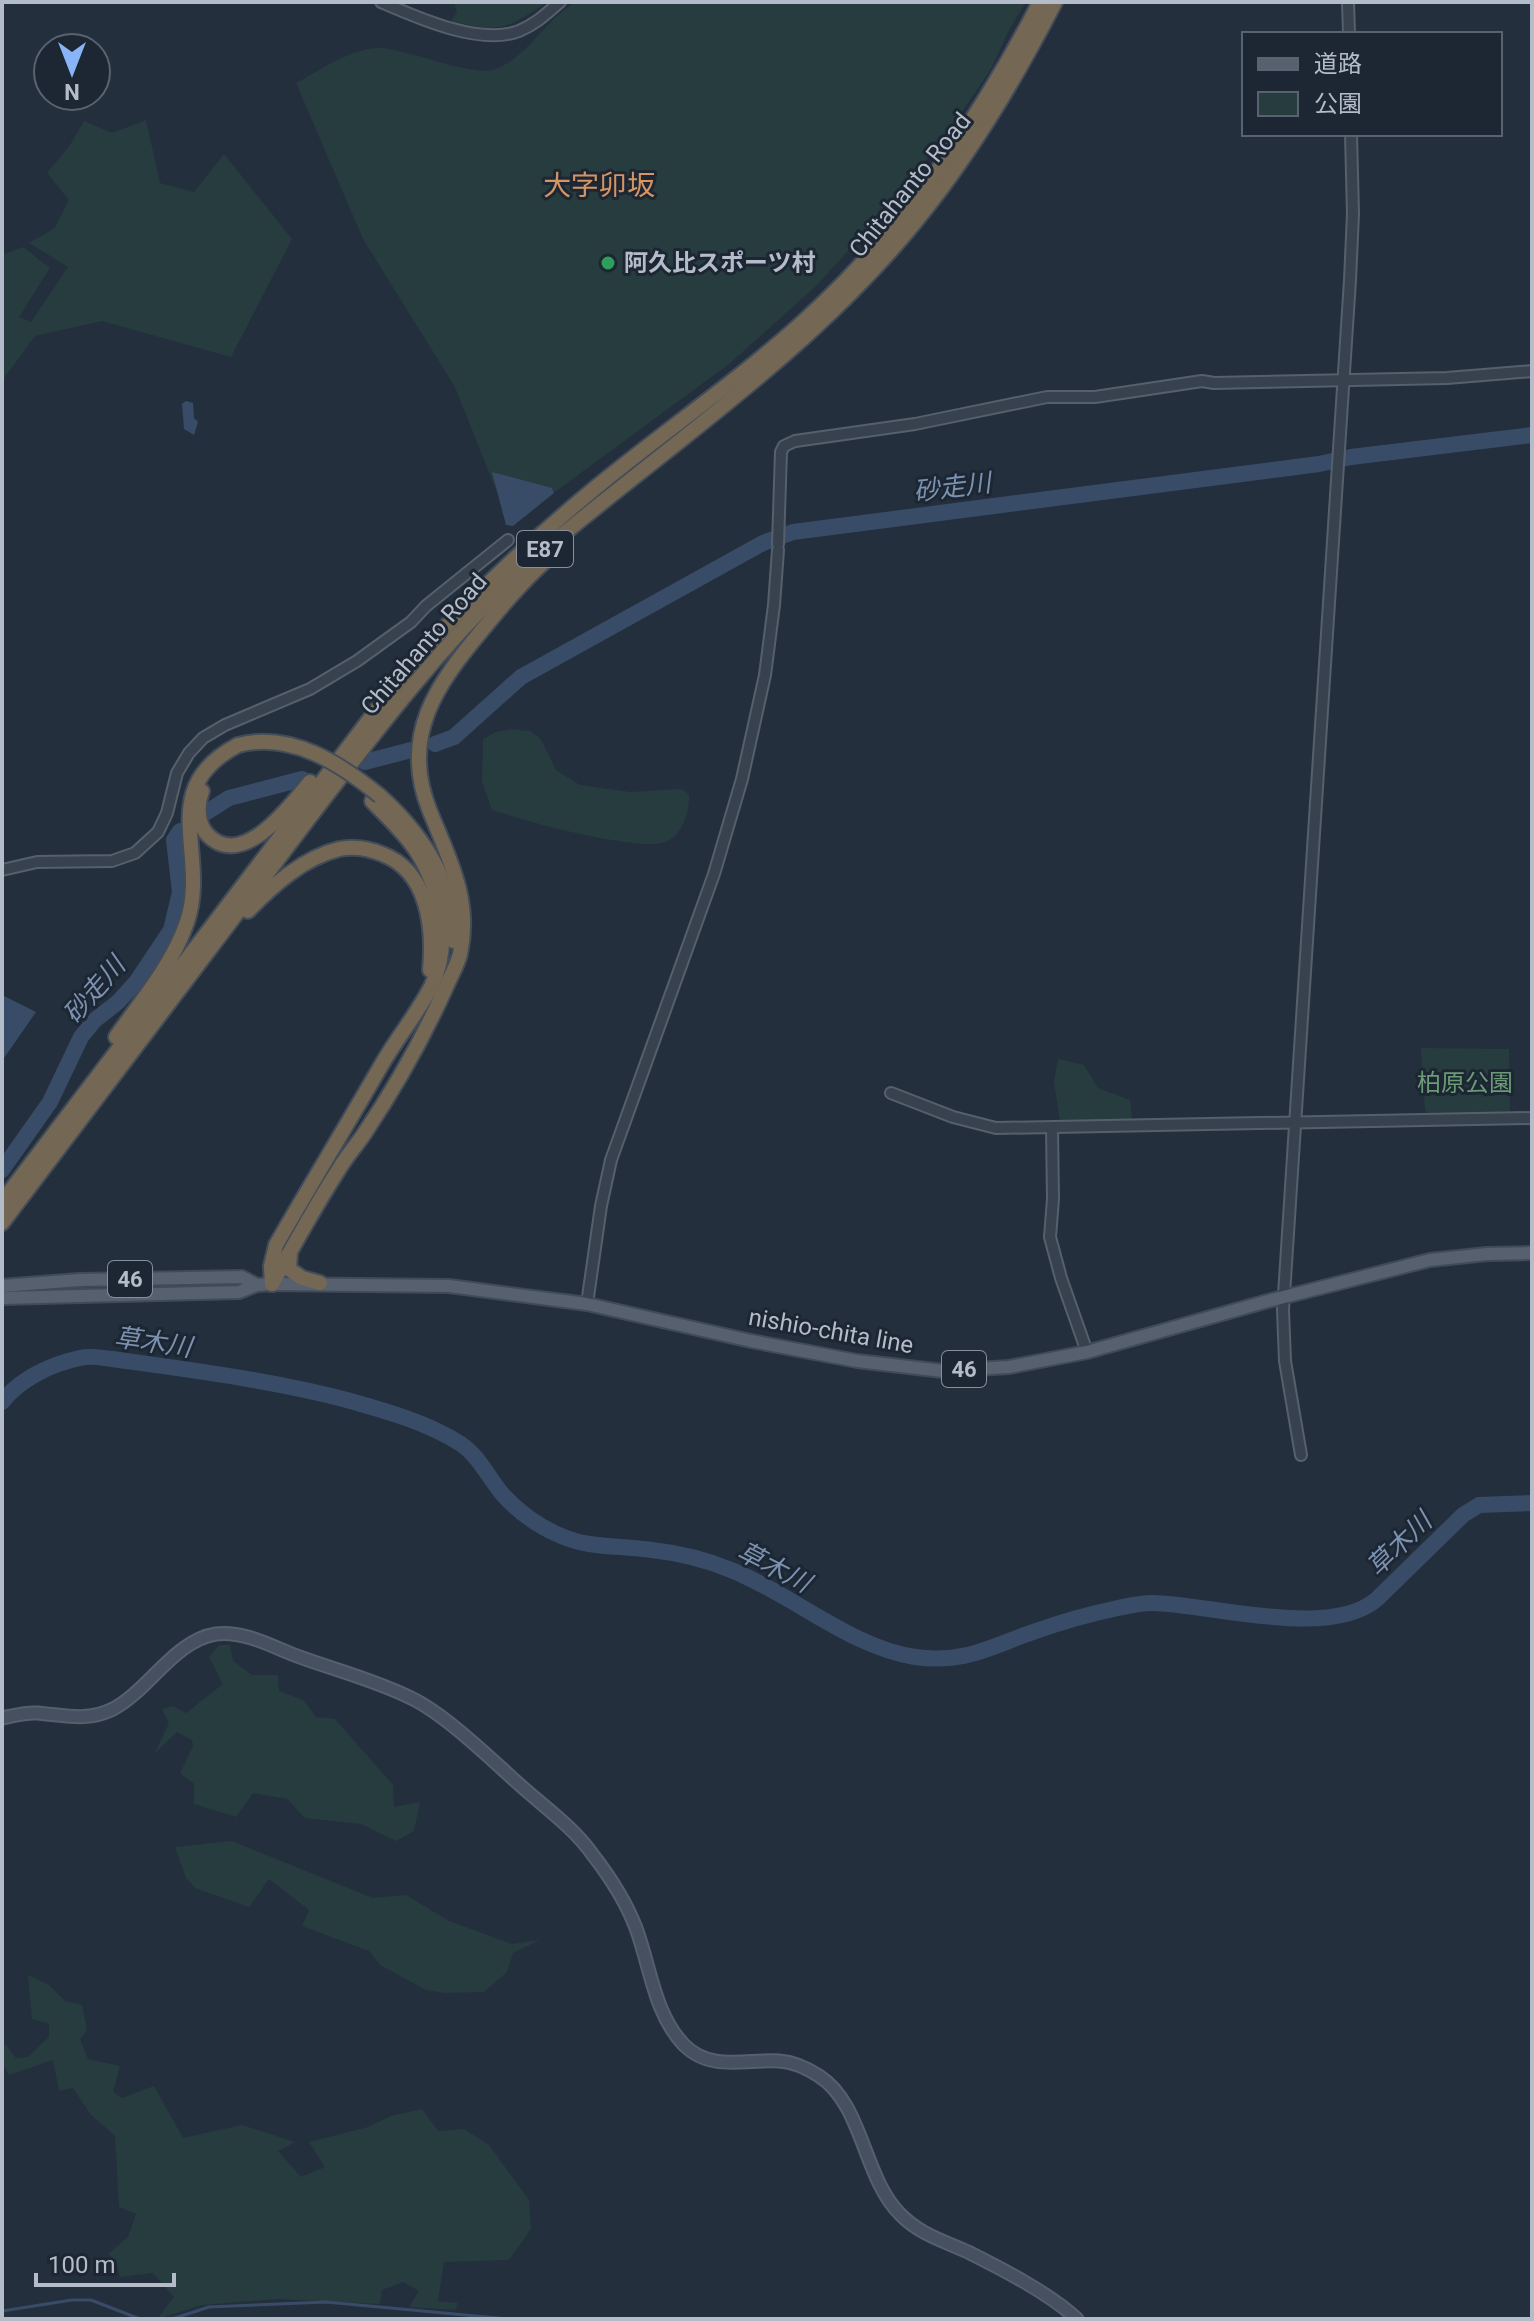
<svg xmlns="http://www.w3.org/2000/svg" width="1534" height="2321" viewBox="0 0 1534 2321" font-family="Roboto,'Noto Sans JP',sans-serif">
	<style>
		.green { fill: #263c3f }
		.water { fill: #394c67 }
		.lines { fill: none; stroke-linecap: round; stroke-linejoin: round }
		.stream { stroke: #394c67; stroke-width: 3 }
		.river { stroke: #394c67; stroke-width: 16 }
		.tertiary-casing { stroke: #565f6c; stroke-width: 14 }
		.secondary-casing { stroke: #565f6c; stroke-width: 15 }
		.primary-casing { stroke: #414a57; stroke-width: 16 }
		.motorway-casing { stroke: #434c59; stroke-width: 18 }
		.tertiary { stroke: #38414e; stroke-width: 10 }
		.secondary { stroke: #465061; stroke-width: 11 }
		.primary { stroke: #56606e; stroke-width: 12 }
		.motorway { stroke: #746855; stroke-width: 14 }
		.motorway-bridge-casing { stroke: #434c59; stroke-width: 18; stroke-linecap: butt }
		.motorway-bridge { stroke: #746855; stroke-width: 14 }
		.leisure-dot { fill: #2e9e5b; stroke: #1d2633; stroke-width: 3 }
		.labels { text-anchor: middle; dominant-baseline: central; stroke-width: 6; stroke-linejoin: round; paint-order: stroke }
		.shield { fill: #1d2633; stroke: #878f9c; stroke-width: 2 }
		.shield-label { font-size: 22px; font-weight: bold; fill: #b4bcc9 }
		.street-label { font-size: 24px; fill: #b4bcc9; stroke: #1d2633 }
		.poi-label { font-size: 24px; font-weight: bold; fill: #b4bcc9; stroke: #1d2633; text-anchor: start }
		.park-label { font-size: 24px; fill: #6b9a76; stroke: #1d2633 }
		.water-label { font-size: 26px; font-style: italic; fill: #7c92b1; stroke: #1d2633 }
		.quarter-label { font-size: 28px; fill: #d59563; stroke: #1d2633 }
	</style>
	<rect width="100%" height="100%" fill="#242f3e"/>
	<g class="green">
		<path d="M454 2H547C506 30 500 33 451 21L457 12Z"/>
		<path d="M576 2H1026L1009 30 991 69 951 128 892 203 815 287 729 364 510 525 455 387 363 239 296 83C321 70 352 47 381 48 406 49 475 78 496 69 529 56 545 19 576 2Z"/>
		<path d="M146 120 160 183 194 192 224 154 292 239 231 357 102 321 35 336 2 381V255L23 247 50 268 19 317 31 322 68 267 29 243 55 228 69 200 47 173 70 145 84 121 112 133Z"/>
		<path d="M511 729 530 731 540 738 556 770 580 785 630 792 681 789 689 794C690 811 682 839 661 843 646 846 627 842 612 840 570 833 533 823 492 810L482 782 483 739 496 732Z"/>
		<path d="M1421 1048 1509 1049 1510 1113 1434 1118 1425 1110Z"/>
		<path d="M1058 1059 1084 1065 1098 1088 1130 1100 1132 1120 1060 1122 1054 1081Z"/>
		<path d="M219 1645H230L233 1661 252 1675H278L279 1691 303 1700 316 1717 335 1719 393 1785 394 1807 420 1802 414 1831 396 1841 361 1824 305 1818 287 1799 253 1793 236 1817 194 1804V1784L180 1773 193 1746 192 1740 177 1732 154 1754 169 1723 162 1709 172 1706 186 1713 223 1684 209 1657Z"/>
		<path d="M232 1841 373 1898 406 1895 449 1921 512 1944 540 1940 513 1953 507 1972 484 1992 445 1993 426 1990 380 1965 369 1951 302 1926 309 1910 269 1879 249 1907 195 1888 186 1878 175 1847Z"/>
		<path d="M28 1975 49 1985 65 2001 82 2005 87 2030 80 2039 88 2059 120 2066 113 2092 122 2098 154 2086 183 2138 242 2125 295 2142 278 2151 301 2177 325 2167 309 2142 368 2127 391 2116 422 2109 438 2131 464 2129 489 2145 529 2200 531 2229 509 2260 444 2262 438 2301 458 2303 455 2310 409 2307 419 2291 403 2282 382 2290 380 2304 279 2299 202 2305 157 2319 174 2297 153 2273 120 2277 116 2261 108 2254 128 2237 136 2214 119 2207 115 2136 91 2115 73 2088 59 2091 53 2060 9 2075 2 2062V2046L6 2045 16 2058 28 2057 49 2037V2024L32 2019Z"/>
	</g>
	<g class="water">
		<path d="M186 401 193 403 194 418 198 422 194 435 184 429 182 404Z"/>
		<path d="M492 472 552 488 554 493 513 526 506 525Z"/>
		<path d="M2 995 36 1012 2 1061Z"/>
	</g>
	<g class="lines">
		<g class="stream">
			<path d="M2 2311 72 2300H91L140 2319"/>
			<path d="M172 2319 209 2307 326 2302 508 2319"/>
		</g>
		<g class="river">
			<path d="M435 744 454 737 521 677 763 543 793 532 1319 464 1351 457 1532 435"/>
			<path d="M365 762 411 750"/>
			<path d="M207 812 229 798 302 779"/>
			<path d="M2 1170 50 1102 81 1037 95 1020 118 1002 137 981 171 930 180 892 174 840 180 831"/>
			<path d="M2 1402C20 1379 51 1364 80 1358 90 1355 102 1358 112 1359 191 1370 270 1380 347 1400 386 1411 426 1422 461 1444 480 1457 489 1479 504 1496 520 1513 538 1526 559 1535 589 1549 620 1545 652 1550 679 1553 707 1560 731 1570 792 1594 850 1647 915 1657 963 1664 990 1647 1033 1632 1061 1622 1089 1614 1118 1608 1129 1606 1140 1603 1152 1603 1211 1604 1330 1640 1377 1599L1463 1515 1479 1505 1532 1503"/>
		</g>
		<defs>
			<g id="tertiary">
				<path d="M381 2C418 18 480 46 519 31 536 24 547 13 560 2"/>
				<path d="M1348 2 1349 34"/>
				<path d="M778 544 781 452 784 446 795 441 915 424 1047 397H1095L1202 381 1214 383 1447 378 1532 371"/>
				<path d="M2 870 37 862 112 861 135 853 158 832 167 813 177 773 189 753 203 738 225 725 310 689 357 661 411 622 426 606 508 540"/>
				<path d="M891 1093 953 1117 996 1128 1532 1118"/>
				<path d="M1052 1128 1053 1199 1050 1237 1061 1278 1087 1352"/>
				<path d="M587 1304 601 1206 611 1160 714 874 742 779 765 675 774 605 778 550"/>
				<path d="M1301 1455 1285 1361 1283 1310 1350 280 1353 214 1351 134"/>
			</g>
			<path id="secondary" d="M2 1718C13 1716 25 1712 37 1713 65 1715 87 1722 113 1709 148 1691 175 1640 216 1634 243 1630 273 1647 297 1656 335 1670 375 1680 411 1698 445 1714 492 1760 521 1786 546 1808 574 1828 593 1855 610 1877 626 1902 636 1928 651 1969 654 2013 684 2045 711 2072 746 2059 779 2061 793 2062 807 2068 819 2076 863 2104 863 2177 900 2214 919 2234 944 2241 968 2252 1002 2269 1049 2293 1077 2319"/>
			<g id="primary">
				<path d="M2 1286 79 1280 242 1277 257 1285"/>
				<path d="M2 1298 239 1292 257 1285 272 1284 449 1286 587 1304 751 1341 857 1361 943 1371 1009 1367 1087 1352 1268 1301 1430 1260 1487 1254 1532 1253"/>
			</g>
			<g id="motorway">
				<path d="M202 791C197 804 197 822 206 833 241 873 290 806 310 782"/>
				<path d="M380 796C422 834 455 883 453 941"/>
				<path d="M248 911C273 885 303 858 339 849 354 846 368 848 382 854 428 871 434 927 430 970"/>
				<path d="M116 1037C141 1001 173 964 187 922 210 854 154 789 238 745"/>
				<path d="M2 1202 414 661C469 599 530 542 594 489 669 427 750 373 820 306 912 219 982 114 1040 2"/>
				<path d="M2 1223C96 1099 190 975 284 851 362 749 437 646 532 560 661 450 807 355 915 222 971 154 1015 80 1055 2"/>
				<path d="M290 1254 289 1269 302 1278 320 1283"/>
				<path d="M272 1284C294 1245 315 1206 339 1169 346 1157 356 1146 364 1134 395 1088 423 1038 446 987 451 975 457 966 460 954 472 899 448 857 429 809 400 735 437 684 483 629 502 606 521 583 544 562"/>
				<path d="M272 1284 271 1266 276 1245C311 1184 347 1125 382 1064 397 1038 417 1014 431 987 452 945 441 890 417 852 405 833 388 818 372 801"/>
			</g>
		</defs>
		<use href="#tertiary" class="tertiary-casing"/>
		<use href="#secondary" class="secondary-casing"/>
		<use href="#primary" class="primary-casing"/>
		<use href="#motorway" class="motorway-casing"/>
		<use href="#tertiary" class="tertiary"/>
		<use href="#secondary" class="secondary"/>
		<use href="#primary" class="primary"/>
		<use href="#motorway" class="motorway"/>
		<defs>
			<path id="motorway-bridge" d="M238 745C291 731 341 764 380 796"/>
		</defs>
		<use href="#motorway-bridge" class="motorway-bridge-casing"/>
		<use href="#motorway-bridge" class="motorway-bridge"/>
	</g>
	<circle class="leisure-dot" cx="608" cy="263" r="8"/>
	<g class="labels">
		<g class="shield">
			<rect x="517" y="531" width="56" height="36" rx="6"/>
			<rect x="108" y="1261" width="44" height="36" rx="6"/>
			<rect x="942" y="1351" width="44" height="36" rx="6"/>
		</g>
		<g class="shield-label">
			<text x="545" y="549">E87</text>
			<text x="130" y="1279">46</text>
			<text x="964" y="1369">46</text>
		</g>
		<g class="street-label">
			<text transform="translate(910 185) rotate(-51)">Chitahanto Road</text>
			<text transform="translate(424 644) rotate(-49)">Chitahanto Road</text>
			<text transform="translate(831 1331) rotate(10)">nishio-chita line</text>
		</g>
		<g class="poi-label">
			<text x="624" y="263">阿久比スポーツ村</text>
		</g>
		<g class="park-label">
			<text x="1465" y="1083">柏原公園</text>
		</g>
		<g class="water-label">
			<text transform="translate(952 487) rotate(-7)">砂走川</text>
			<text transform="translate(94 990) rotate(-49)">砂走川</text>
			<text transform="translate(153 1342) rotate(8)">草木川</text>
			<text transform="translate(1399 1544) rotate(-44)">草木川</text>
			<text transform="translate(774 1567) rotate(27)">草木川</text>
		</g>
		<g class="quarter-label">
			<text x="599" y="185">大字卯坂</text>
		</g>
	</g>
	<rect width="1534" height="2321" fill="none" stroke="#b4bcc9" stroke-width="8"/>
	<rect x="1242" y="32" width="260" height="104" fill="#1d2633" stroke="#59626f" stroke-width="2"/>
	<rect x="1258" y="58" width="40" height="12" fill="#56606e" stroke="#59626f" stroke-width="2"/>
	<text x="1314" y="72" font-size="24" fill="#b4bcc9">道路</text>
	<rect x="1258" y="92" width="40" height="24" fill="#263c3f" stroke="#59626f" stroke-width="2"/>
	<text x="1314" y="112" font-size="24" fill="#b4bcc9">公園</text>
	<g transform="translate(72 72) rotate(180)"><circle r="38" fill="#1d2633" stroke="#59626f" stroke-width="2"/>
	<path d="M0-6L14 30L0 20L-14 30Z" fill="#8ab4f8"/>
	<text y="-12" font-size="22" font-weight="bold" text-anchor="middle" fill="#b4bcc9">N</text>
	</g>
	<path d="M36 2273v12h138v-12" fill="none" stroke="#b4bcc9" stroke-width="4"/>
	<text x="48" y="2273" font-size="24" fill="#b4bcc9" stroke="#1d2633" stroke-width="6" paint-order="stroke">100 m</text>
</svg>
